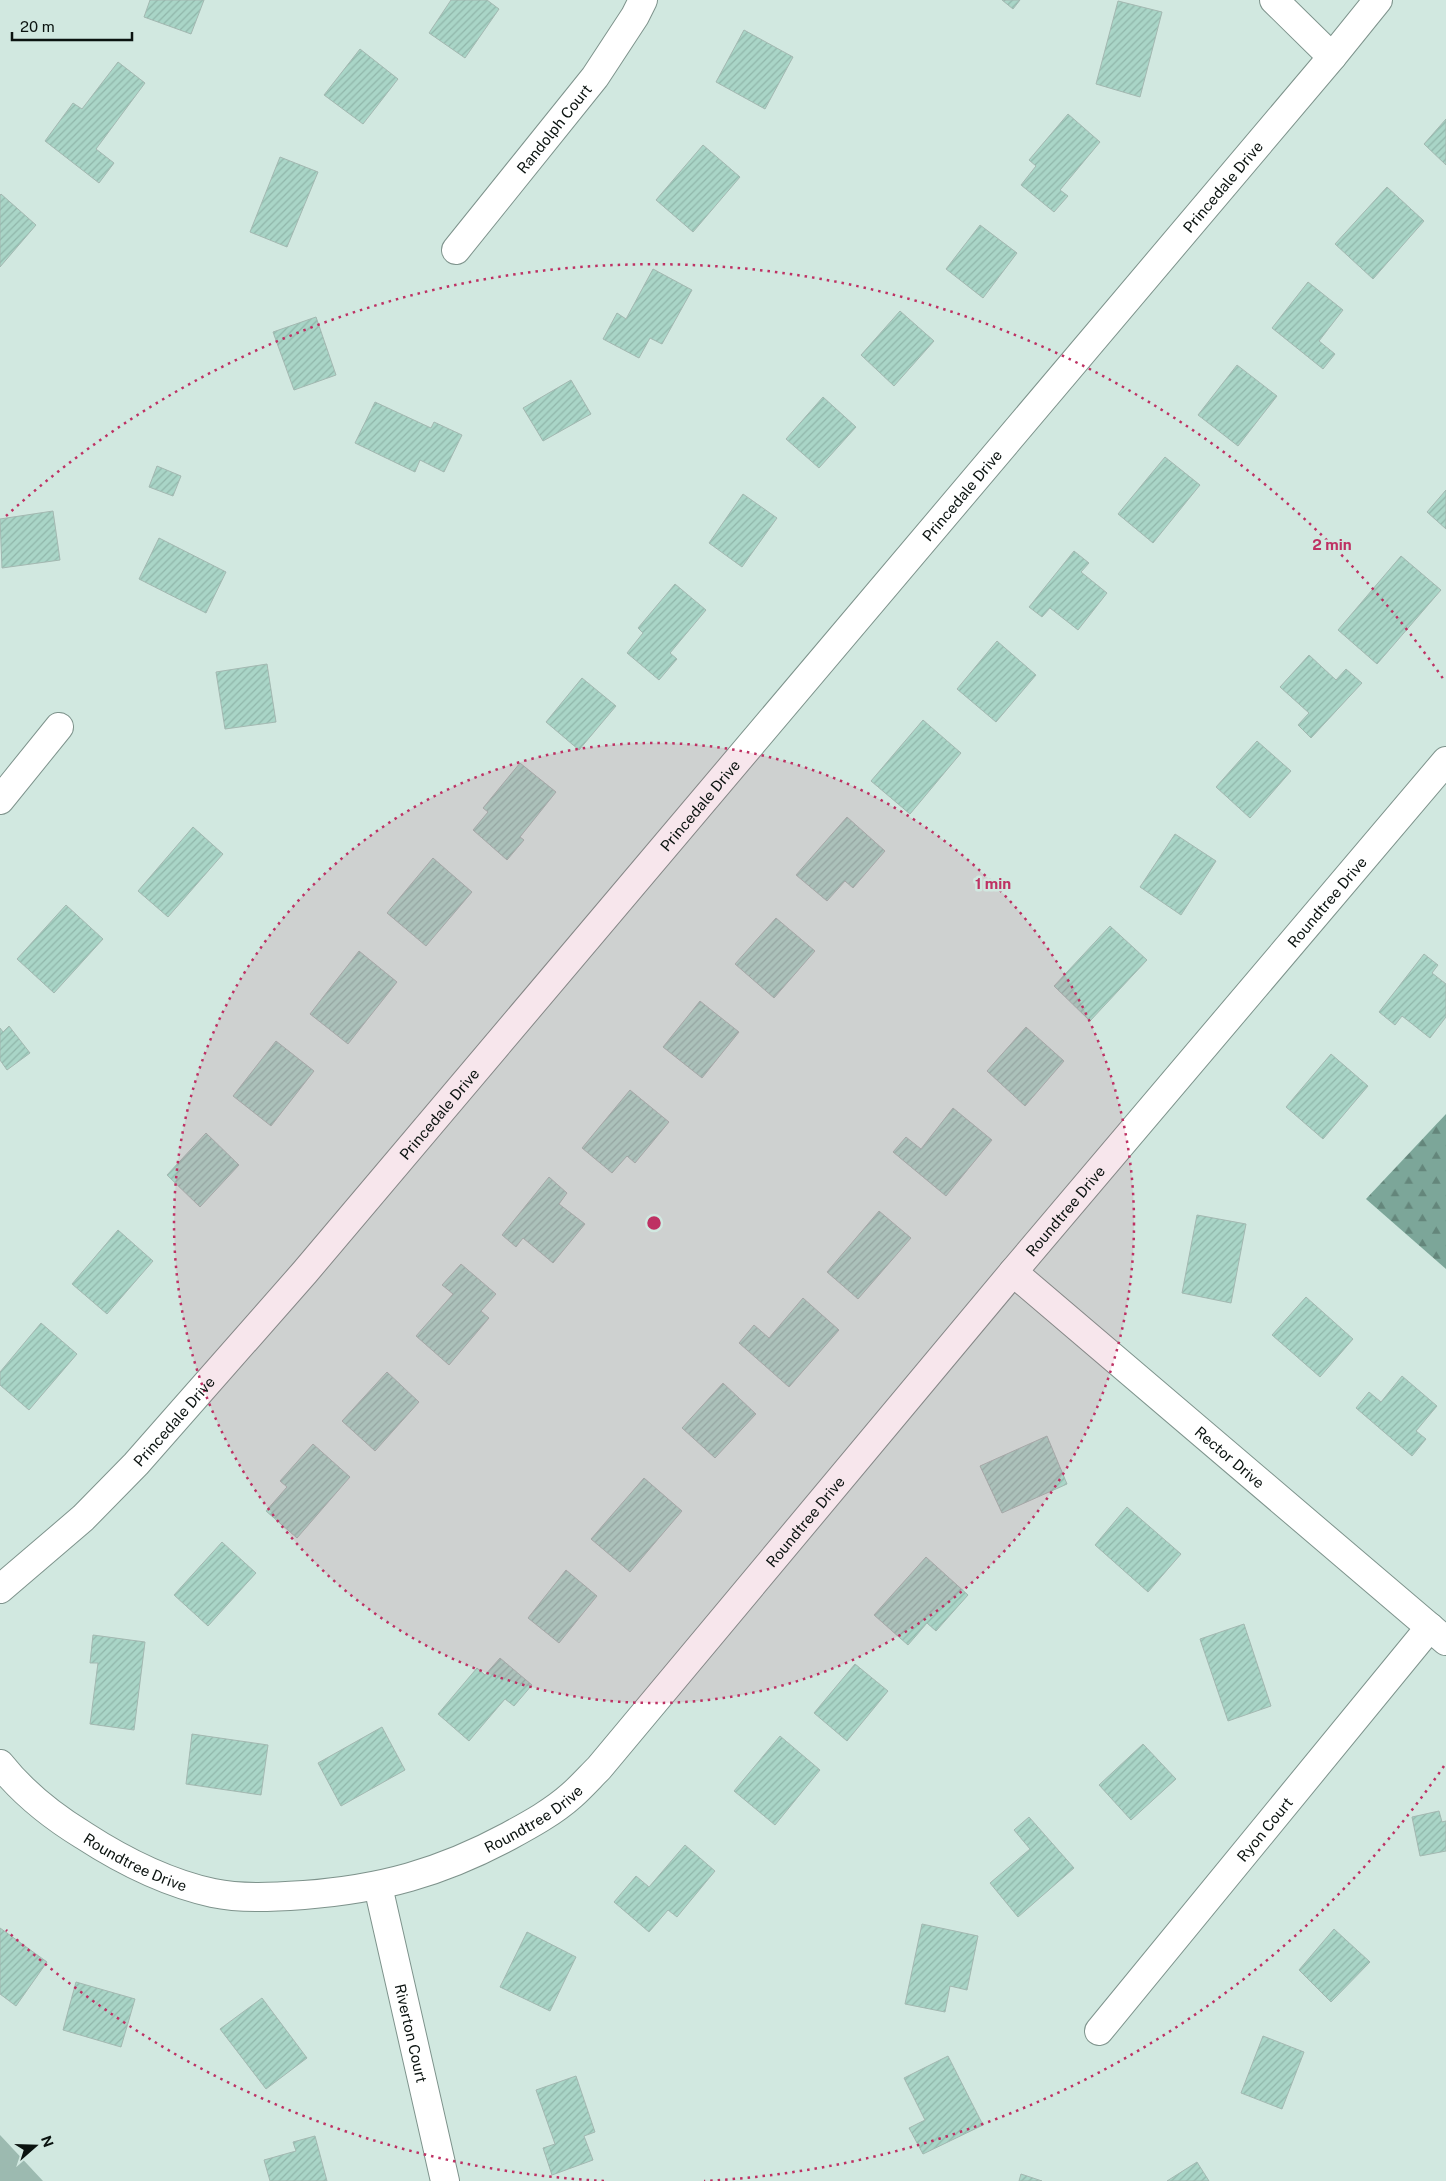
<svg xmlns="http://www.w3.org/2000/svg" width="1446" height="2181" viewBox="0 0 1446 2181" font-family="'Public Sans',sans-serif">
	<style>
		.green { fill: #9cbab0 }
		.forest { fill: url(#forest-firs) }
		.building { fill: url(#building-hatch); stroke: #a3b8b1 }
		.lines { fill: none; stroke-linecap: round; stroke-linejoin: round }
		.minor-casing { stroke: #7e938c; stroke-width: 30 }
		.minor { stroke: #fff; stroke-width: 28 }
		.ring { fill: none; stroke: #be3163; stroke-width: 2.5; stroke-dasharray: 2.5 5 }
		.labels { text-anchor: middle; dominant-baseline: central; stroke-width: 5; stroke-linejoin: round; paint-order: stroke }
		.street-label { font-size: 15px; fill: #0b1310; stroke: #d1e8e0 }
		.centre { fill: #be3163; stroke: #d1e8e0; stroke-width: 2.5 }
		.ring-label { font-size: 15px; text-anchor: middle; font-weight: bold; fill: #be3163; stroke: #d1e8e0; stroke-width: 5; stroke-linejoin: round; paint-order: stroke }
	</style>
	<defs>
		<pattern id="forest-firs" width="22" height="20" patternUnits="userSpaceOnUse" patternTransform="scale(1.25)"><rect width="22" height="20" fill="#7ca699"/><path d="M5 1l3.5 6h-7zM16 11l3.5 6h-7z" fill="#64867b"/></pattern>
		<pattern id="building-hatch" width="6" height="6" patternUnits="userSpaceOnUse" patternTransform="scale(1.25)"><rect width="6" height="6" fill="#a9d5c7"/><path d="M-1 1l2-2M0 6l6-6M5 7l2-2" fill="none" stroke="#90b6aa"/></pattern>
	</defs>
	<rect width="100%" height="100%" fill="#d1e8e0"/>
	<path class="green" d="M0 2135 43 2181H0Z"/>
	<path class="forest" d="M1446 1114V1269L1366 1199Z"/>
	<g class="building">
		<path d="M150 0H204L191 34 144 17Z"/>
		<path d="M451 0H487L499 9 465 58 429 33Z"/>
		<path d="M1002 0H1020L1013 9Z"/>
		<path d="M1118 1 1162 12 1140 97 1096 84Z"/>
		<path d="M744 30 793 57 765 109 716 82Z"/>
		<path d="M360 49 398 79 363 124 324 95Z"/>
		<path d="M118 62 145 83 96 149 114 163 99 183 45 141 73 103 82 109Z"/>
		<path d="M1068 114 1100 142 1060 190 1068 196 1054 212 1021 185 1036 166 1029 160Z"/>
		<path d="M1446 119V165L1424 144Z"/>
		<path d="M703 145 740 177 693 232 656 200Z"/>
		<path d="M280 157 318 172 287 247 250 232Z"/>
		<path d="M1387 187 1424 221 1373 279 1335 244Z"/>
		<path d="M1 194 36 225 0 267V195Z"/>
		<path d="M980 225 1017 253 983 298 946 269Z"/>
		<path d="M653 269 692 290 662 344 650 338 639 358 603 339 617 313 626 319Z"/>
		<path d="M1308 282 1343 310 1319 341 1335 354 1323 369 1272 328Z"/>
		<path d="M900 311 934 341 894 386 861 355Z"/>
		<path d="M316 317 336 375 294 390 273 332Z"/>
		<path d="M1237 365 1277 396 1238 446 1198 415Z"/>
		<path d="M571 380 591 414 543 441 523 408Z"/>
		<path d="M823 397 856 427 819 468 786 439Z"/>
		<path d="M375 402 431 428 434 422 462 435 444 472 420 460 415 472 355 443Z"/>
		<path d="M1165 457 1200 485 1153 543 1118 514Z"/>
		<path d="M157 466 181 476 173 496 149 487Z"/>
		<path d="M1446 490V529L1427 512Z"/>
		<path d="M743 494 777 518 742 567 709 543Z"/>
		<path d="M53 511 60 560 2 568 0 519Z"/>
		<path d="M159 538 226 572 206 613 139 579Z"/>
		<path d="M1074 551 1089 563 1081 572 1107 593 1078 630 1050 608 1042 617 1029 607Z"/>
		<path d="M1401 556 1441 590 1377 664 1338 630Z"/>
		<path d="M675 584 706 610 670 653 677 659 659 680 627 653 643 633 638 628Z"/>
		<path d="M997 641 1036 675 996 722 957 689Z"/>
		<path d="M1309 655 1336 680 1346 669 1362 683 1311 738 1298 725 1309 713 1280 687Z"/>
		<path d="M267 664 276 722 225 729 216 672Z"/>
		<path d="M582 678 616 706 579 750 546 722Z"/>
		<path d="M923 720 961 753 910 814 871 781Z"/>
		<path d="M1257 741 1291 771 1250 818 1216 787Z"/>
		<path d="M520 763 556 792 520 837 524 840 507 860 473 830 488 812 483 808Z"/>
		<path d="M847 817 885 851 853 888 845 881 827 901 796 875Z"/>
		<path d="M193 827 223 854 168 917 138 891Z"/>
		<path d="M1175 834 1216 861 1181 915 1140 887Z"/>
		<path d="M433 858 472 892 426 946 387 913Z"/>
		<path d="M66 905 103 939 54 993 17 959Z"/>
		<path d="M776 918 815 951 774 998 735 964Z"/>
		<path d="M1110 926 1147 960 1090 1021 1054 986Z"/>
		<path d="M359 951 397 982 348 1044 310 1014Z"/>
		<path d="M1424 954 1438 965 1432 973 1446 984V1017L1430 1038 1402 1016 1395 1025 1379 1012Z"/>
		<path d="M700 1001 739 1032 702 1078 663 1047Z"/>
		<path d="M9 1026 30 1053 7 1070 0 1060V1028L3 1032Z"/>
		<path d="M1026 1027 1064 1061 1025 1106 987 1071Z"/>
		<path d="M276 1041 314 1071 271 1126 233 1096Z"/>
		<path d="M1331 1054 1368 1086 1323 1139 1286 1107Z"/>
		<path d="M630 1090 669 1122 635 1163 627 1156 612 1173 582 1148Z"/>
		<path d="M953 1108 992 1140 946 1196 893 1152 906 1137 921 1149Z"/>
		<path d="M206 1133 239 1165 200 1207 167 1175Z"/>
		<path d="M549 1177 567 1193 559 1204 585 1224 553 1263 523 1238 516 1247 502 1235Z"/>
		<path d="M879 1211 911 1238 858 1299 827 1272Z"/>
		<path d="M1197 1215 1246 1224 1231 1303 1182 1293Z"/>
		<path d="M118 1230 153 1261 107 1314 72 1284Z"/>
		<path d="M461 1264 496 1294 481 1311 489 1318 449 1365 416 1336 453 1294 442 1285Z"/>
		<path d="M1306 1297 1353 1339 1320 1377 1272 1335Z"/>
		<path d="M803 1298 839 1330 789 1387 739 1343 754 1325 769 1338Z"/>
		<path d="M41 1323 77 1354 29 1410 0 1385V1372Z"/>
		<path d="M387 1372 419 1402 375 1451 342 1421Z"/>
		<path d="M1402 1376 1437 1406 1416 1431 1426 1439 1412 1456 1356 1408 1369 1392 1381 1402Z"/>
		<path d="M723 1383 756 1414 715 1458 682 1428Z"/>
		<path d="M1047 1436 1067 1484 1002 1513 980 1466Z"/>
		<path d="M313 1444 350 1477 297 1538 266 1511 287 1487 280 1481Z"/>
		<path d="M644 1478 682 1511 630 1572 591 1539Z"/>
		<path d="M1127 1507 1181 1554 1148 1592 1095 1545Z"/>
		<path d="M222 1542 256 1573 208 1626 174 1595Z"/>
		<path d="M926 1557 968 1595 936 1631 927 1623 908 1645 874 1615Z"/>
		<path d="M566 1570 597 1596 559 1643 528 1618Z"/>
		<path d="M1244 1624 1271 1706 1228 1721 1200 1639Z"/>
		<path d="M93 1635 145 1642 134 1730 90 1724 98 1663H90Z"/>
		<path d="M500 1658 532 1685 514 1706 505 1699 469 1741 438 1714 477 1668 485 1675Z"/>
		<path d="M855 1664 888 1691 847 1741 814 1713Z"/>
		<path d="M382 1727 405 1770 341 1806 318 1763Z"/>
		<path d="M192 1734 268 1745 261 1795 186 1784Z"/>
		<path d="M780 1736 820 1770 775 1825 734 1791Z"/>
		<path d="M1143 1744 1176 1779 1131 1820 1099 1785Z"/>
		<path d="M1439 1811 1442 1822 1446 1821V1851L1420 1856 1412 1817Z"/>
		<path d="M1029 1817 1074 1868 1018 1917 990 1883 1030 1849 1014 1830Z"/>
		<path d="M685 1845 715 1871 677 1917 668 1910 649 1932 614 1902 636 1876 649 1887Z"/>
		<path d="M922 1924 978 1936 967 1990 950 1986 945 2012 905 2004Z"/>
		<path d="M0 1928 47 1962 16 2006 0 1994Z"/>
		<path d="M1334 1929 1370 1962 1331 2002 1299 1970Z"/>
		<path d="M527 1932 576 1957 550 2011 500 1987Z"/>
		<path d="M76 1982 135 1999 121 2047 63 2030Z"/>
		<path d="M262 1998 307 2058 266 2089 220 2029Z"/>
		<path d="M1263 2036 1304 2052 1282 2109 1241 2093Z"/>
		<path d="M948 2056 983 2125 923 2154 909 2128 925 2120 904 2078Z"/>
		<path d="M576 2076 595 2132 584 2136 593 2160 552 2175 543 2148 555 2144 536 2090Z"/>
		<path d="M315 2136 327 2181H270L264 2160 296 2151 293 2142Z"/>
		<path d="M1197 2162 1209 2181H1167Z"/>
		<path d="M1021 2174 1042 2181H1019Z"/>
	</g>
	<g class="lines">
		<defs>
			<g id="minor">
				<path d="M1274 0 1332 57"/>
				<path id="s1" d="M456 250 595 77 635 16 643 0"/>
				<path d="M0 800 59 727"/>
				<path id="s2" d="M1013 1272 1446 1641"/>
				<path id="s3" d="M0 1589 83 1518 136 1464 305 1272 1332 57 1378 0"/>
				<path id="s4" d="M0 1764C23 1793 52 1816 83 1835 123 1861 167 1883 213 1893 242 1899 274 1897 304 1895 381 1889 440 1873 509 1836 531 1824 553 1812 572 1795 581 1787 590 1777 599 1768L1013 1272 1446 761"/>
				<path id="s5" d="M378 1886 445 2181"/>
				<path id="s6" d="M1099 2031 1430 1627"/>
			</g>
		</defs>
		<use href="#minor" class="minor-casing"/>
		<use href="#minor" class="minor"/>
	</g>
	<circle cx="654" cy="1223" r="480" fill="#be3163" fill-opacity=".12"/>
	<g class="ring">
		<circle cx="654" cy="1223" r="480"/>
		<path d="M1444 1766A959 959 0 0 1 704 2181M604 2181A959 959 0 0 1 6 1930M6 516A959 959 0 0 1 1444 680"/>
	</g>
	<g class="labels">
		<g class="street-label">
			<text stroke="none"><textPath href="#s1" startOffset="156">Randolph Court</textPath></text>
			<text stroke="none"><textPath href="#s3" startOffset="1862">Princedale Drive</textPath></text>
			<text stroke="none"><textPath href="#s3" startOffset="1458">Princedale Drive</textPath></text>
			<text stroke="none"><textPath href="#s3" startOffset="1052">Princedale Drive</textPath></text>
			<text stroke="none"><textPath href="#s4" startOffset="1804">Roundtree Drive</textPath></text>
			<text stroke="none"><textPath href="#s3" startOffset="648">Princedale Drive</textPath></text>
			<text stroke="none"><textPath href="#s4" startOffset="1399">Roundtree Drive</textPath></text>
			<text stroke="none"><textPath href="#s3" startOffset="242">Princedale Drive</textPath></text>
			<text stroke="none"><textPath href="#s2" startOffset="285">Rector Drive</textPath></text>
			<text stroke="none"><textPath href="#s4" startOffset="994">Roundtree Drive</textPath></text>
			<text stroke="none"><textPath href="#s4" startOffset="589">Roundtree Drive</textPath></text>
			<text stroke="none"><textPath href="#s6" startOffset="261">Ryon Court</textPath></text>
			<text stroke="none"><textPath href="#s4" startOffset="169">Roundtree Drive</textPath></text>
			<text stroke="none"><textPath href="#s5" startOffset="151">Riverton Court</textPath></text>
		</g>
	</g>
	<circle cx="654" cy="1223" r="8" class="centre"/>
	<g class="ring-label">
		<text x="1332" y="550">2 min</text>
		<text x="993" y="889">1 min</text>
	</g>
	<g transform="translate(35 2146) rotate(70)" stroke="#d1e8e0" stroke-width="4" paint-order="stroke">
	<path d="M0-4L9 19L0 12L-9 19Z" fill="#0b1310"/>
	<text y="-8" font-size="14" font-weight="bold" text-anchor="middle" fill="#0b1310">N</text>
	</g>
	<path d="M12 32v8h120v-8" fill="none" stroke="#0b1310" stroke-width="2.5"/>
	<text x="20" y="32" font-size="15" fill="#0b1310" stroke="#d1e8e0" stroke-width="4" paint-order="stroke">20 m</text>
</svg>
